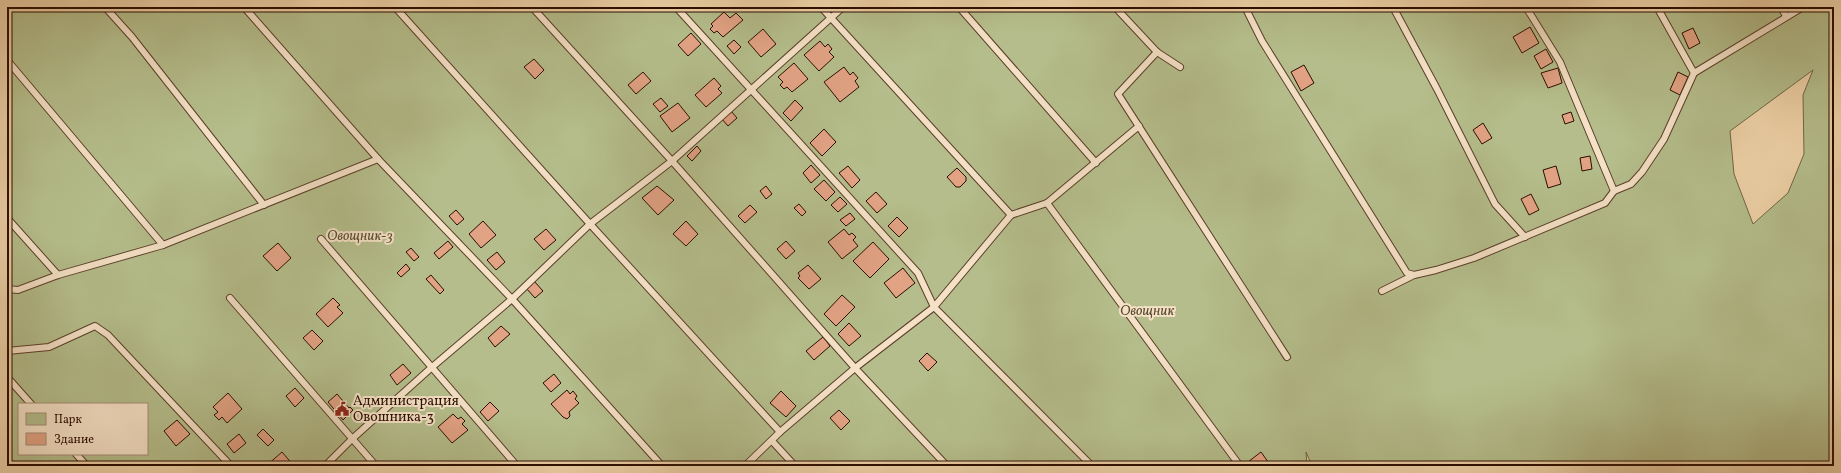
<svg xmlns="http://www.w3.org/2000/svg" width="1841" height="473" viewBox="0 0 1841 473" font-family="Vollkorn,serif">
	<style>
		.green { fill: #b4bd8b; stroke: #706546; fill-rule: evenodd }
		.building { fill: #e2a385; stroke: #2b0d00 }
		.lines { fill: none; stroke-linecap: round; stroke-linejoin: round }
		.lane-casing { stroke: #5c3e2a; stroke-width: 8 }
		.lane { stroke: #f4e1c6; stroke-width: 6 }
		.labels { text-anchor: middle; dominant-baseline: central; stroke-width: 4; stroke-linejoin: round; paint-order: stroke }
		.park-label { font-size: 14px; font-style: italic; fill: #5b4b31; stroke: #f4e1c6 }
		.poi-label { font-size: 14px; fill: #2b0d00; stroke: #f4e1c6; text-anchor: start }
	</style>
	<rect width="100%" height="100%" fill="#eed1a7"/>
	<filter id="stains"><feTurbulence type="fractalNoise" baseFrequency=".005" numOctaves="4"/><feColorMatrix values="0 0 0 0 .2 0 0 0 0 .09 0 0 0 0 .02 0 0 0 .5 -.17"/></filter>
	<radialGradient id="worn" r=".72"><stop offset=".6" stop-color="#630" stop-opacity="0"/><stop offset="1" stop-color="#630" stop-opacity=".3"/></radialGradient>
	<path class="green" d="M7 7H1834V466H1312L1306 452 1307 466H7ZM1813 70 1803 95 1804 154 1788 193 1753 224 1734 174 1730 131ZM19 404H147V454H19Z"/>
	<g class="building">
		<path d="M724 12 730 18 736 13 743 20 723 37 717 31 714 33 710 29 713 26 711 24Z"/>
		<path d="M1530 27 1539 43 1522 53 1513 37Z"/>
		<path d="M1693 28 1700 43 1689 49 1682 33Z"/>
		<path d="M763 29 776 44 761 57 748 42Z"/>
		<path d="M691 33 701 44 688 56 678 45Z"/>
		<path d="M734 40 741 47 734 54 727 46Z"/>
		<path d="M820 41 825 47 828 44 832 49 829 52 834 57 819 71 804 55Z"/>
		<path d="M1546 49 1553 62 1541 69 1534 56Z"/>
		<path d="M534 59 544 70 535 79 524 67Z"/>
		<path d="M794 63 808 79 792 92 787 87 784 89 780 85 783 82 778 77Z"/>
		<path d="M1304 65 1314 83 1301 91 1291 72Z"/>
		<path d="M844 67 850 75 853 72 858 78 855 81 859 87 840 102 824 82Z"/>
		<path d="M1558 68 1562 83 1548 88 1541 73Z"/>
		<path d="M643 72 651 81 636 94 628 85Z"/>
		<path d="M1678 72 1688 77 1680 95 1670 90Z"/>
		<path d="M714 78 721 86 718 89 722 93 706 107 695 95Z"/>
		<path d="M661 98 668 106 660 112 653 104Z"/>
		<path d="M795 100 803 108 791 121 783 113Z"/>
		<path d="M678 103 690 118 672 132 660 116Z"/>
		<path d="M731 111 737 118 728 126 722 119Z"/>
		<path d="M1571 112 1574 121 1565 124 1562 115Z"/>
		<path d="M1483 123 1492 138 1482 144 1473 130Z"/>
		<path d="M824 129 836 142 822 156 810 143Z"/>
		<path d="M697 146 701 151 692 161 687 156Z"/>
		<path d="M1590 156 1592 169 1582 171 1580 158Z"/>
		<path d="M811 165 820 175 811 183 803 173Z"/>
		<path d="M848 166 860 180 852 188 839 173Z"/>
		<path d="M1556 166 1561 184 1548 188 1543 170Z"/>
		<path d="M957 168 966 177V181L960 187H956L947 177Z"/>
		<path d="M824 180 835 192 826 201 814 189Z"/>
		<path d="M657 186 674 200 658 215 642 198Z"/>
		<path d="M766 186 772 194 766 199 760 191Z"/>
		<path d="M876 192 887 204 877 213 866 201Z"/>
		<path d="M1531 194 1539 210 1529 215 1521 199Z"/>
		<path d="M840 197 847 204 838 212 831 205Z"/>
		<path d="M799 204 806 212 802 216 794 208Z"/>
		<path d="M750 205 757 212 745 223 738 216Z"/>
		<path d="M456 210 464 219 457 225 449 216Z"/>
		<path d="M850 213 855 219 846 226 840 220Z"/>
		<path d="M897 217 908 228 899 237 888 226Z"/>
		<path d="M483 221 496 235 481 248 469 234Z"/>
		<path d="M686 221 698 234 686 246 673 234Z"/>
		<path d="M546 229 556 240 544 250 534 239Z"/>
		<path d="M844 229 849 235 852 233 856 237 853 240 858 246 842 259 828 242Z"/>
		<path d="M448 241 453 247 439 259 434 253Z"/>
		<path d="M786 241 795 251 786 259 777 249Z"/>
		<path d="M873 242 889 259 870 278 853 261Z"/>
		<path d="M278 243 291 258 277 271 263 256Z"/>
		<path d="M411 248 419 257 414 261 406 252Z"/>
		<path d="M497 252 505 262 496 270 487 260Z"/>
		<path d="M406 264 410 269 401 277 397 273Z"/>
		<path d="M808 265 821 279 809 289 798 278 800 276 798 273Z"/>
		<path d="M903 268 915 283 896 298 884 283Z"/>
		<path d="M431 275 444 290 440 294 426 279Z"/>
		<path d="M534 281 543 291 535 298 526 288Z"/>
		<path d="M842 295 855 307 836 326 824 314Z"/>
		<path d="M333 298 340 305 337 307 343 313 328 327 316 314Z"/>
		<path d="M849 323 861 336 849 346 838 334Z"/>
		<path d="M501 326 510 334 495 347 488 338Z"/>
		<path d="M312 330 323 341 314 350 303 338Z"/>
		<path d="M823 337 830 346 814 360 806 351Z"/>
		<path d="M927 353 937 362 928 371 919 361Z"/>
		<path d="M403 364 411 373 397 385 390 375Z"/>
		<path d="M554 374 561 383 551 392 543 383Z"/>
		<path d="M295 388 304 398 295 407 286 396Z"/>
		<path d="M567 390 570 394 573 391 577 396 575 399 579 403 569 412 570 416 567 419 563 417 551 404Z"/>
		<path d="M781 391 796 406 786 417 770 403Z"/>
		<path d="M228 393 242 409 227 423 222 417 219 420 214 415 218 412 213 407Z"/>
		<path d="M337 394 349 408 350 407 353 410 343 420 328 402Z"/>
		<path d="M490 402 499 411 488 421 480 412Z"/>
		<path d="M839 410 850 421 841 430 830 418Z"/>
		<path d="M453 414 458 419 461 417 465 421 462 424 468 430 452 443 438 427Z"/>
		<path d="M177 420 190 434 176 446 164 431Z"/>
		<path d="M263 429 274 440 268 446 257 435Z"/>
		<path d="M239 434 246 443 234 453 227 444Z"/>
		<path d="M282 452 294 466H266Z"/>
		<path d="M1261 452 1271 466H1245L1244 465Z"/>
	</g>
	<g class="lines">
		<defs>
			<g id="lane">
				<path d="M105 7 132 37 264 205"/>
				<path d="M244 7 378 159"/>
				<path d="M395 7 590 224 780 432"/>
				<path d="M532 7 672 161 855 368 947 466"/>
				<path d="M676 7 918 273 934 307 1011 215 1047 203 1139 126"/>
				<path d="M821 7 1011 215"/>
				<path d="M959 7 1096 163"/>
				<path d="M1115 7 1157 52 1180 67"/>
				<path d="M1245 7 1262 41 1407 273 1414 275"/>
				<path d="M1393 7 1437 89 1495 204 1525 237"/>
				<path d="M1526 7 1560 62 1614 191"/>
				<path d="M1657 7 1694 73"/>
				<path d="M1781 7 1786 16"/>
				<path d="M1157 52 1118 94 1287 357"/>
				<path d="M7 60 163 245"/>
				<path d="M1047 203 1240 466"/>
				<path d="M7 218 58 275"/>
				<path d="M321 239 517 466"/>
				<path d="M7 289 18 290 58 275 163 245 378 159 512 299 662 466"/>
				<path d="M1382 291 1414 275 1436 270 1474 258 1605 203 1614 191 1631 184 1642 172 1664 139 1694 73 1803 7"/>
				<path d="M230 298 376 466"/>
				<path d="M7 351 49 347 95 326 108 335 231 466"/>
				<path d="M7 377 31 404"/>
				<path d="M772 441 795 466"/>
				<path d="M76 454 87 466"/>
				<path d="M325 466 352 439 431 368 512 299 590 224 672 161 843 7"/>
				<path d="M745 466 780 432 855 368 934 307 1092 466"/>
			</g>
		</defs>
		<use href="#lane" class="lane-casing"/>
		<use href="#lane" class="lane"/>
	</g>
	<defs>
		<symbol id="civic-bare" viewBox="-9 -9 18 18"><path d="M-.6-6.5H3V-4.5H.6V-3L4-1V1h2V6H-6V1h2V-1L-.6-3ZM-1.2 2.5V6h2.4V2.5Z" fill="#8f2418" stroke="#f4e1c6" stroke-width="2.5" paint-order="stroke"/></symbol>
	</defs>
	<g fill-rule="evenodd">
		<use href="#civic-bare" x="332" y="399" width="20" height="20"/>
	</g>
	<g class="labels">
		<g class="park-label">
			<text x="360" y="236">Овощник-3</text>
			<text x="1147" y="311">Овощник</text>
		</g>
		<g class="poi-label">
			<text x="353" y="401">Администрация<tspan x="353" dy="16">Овошника-3</tspan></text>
		</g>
	</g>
	<rect width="1841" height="473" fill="none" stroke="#eed1a7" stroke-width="24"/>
	<rect x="8" y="8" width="1825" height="457" fill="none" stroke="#2b0d00" stroke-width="2"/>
	<rect x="12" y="12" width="1817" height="449" fill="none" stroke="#2b0d00"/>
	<rect x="18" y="403" width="130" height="52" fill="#f4e1c6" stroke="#a48c77"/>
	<rect x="26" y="413" width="20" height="12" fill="#b4bd8b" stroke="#a48c77"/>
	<text x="54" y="423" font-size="12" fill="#2b0d00">Парк</text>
	<rect x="26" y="433" width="20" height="12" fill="#e2a385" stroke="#a48c77"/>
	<text x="54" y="443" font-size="12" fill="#2b0d00">Здание</text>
	<rect width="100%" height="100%" filter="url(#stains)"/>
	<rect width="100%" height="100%" fill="url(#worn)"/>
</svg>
